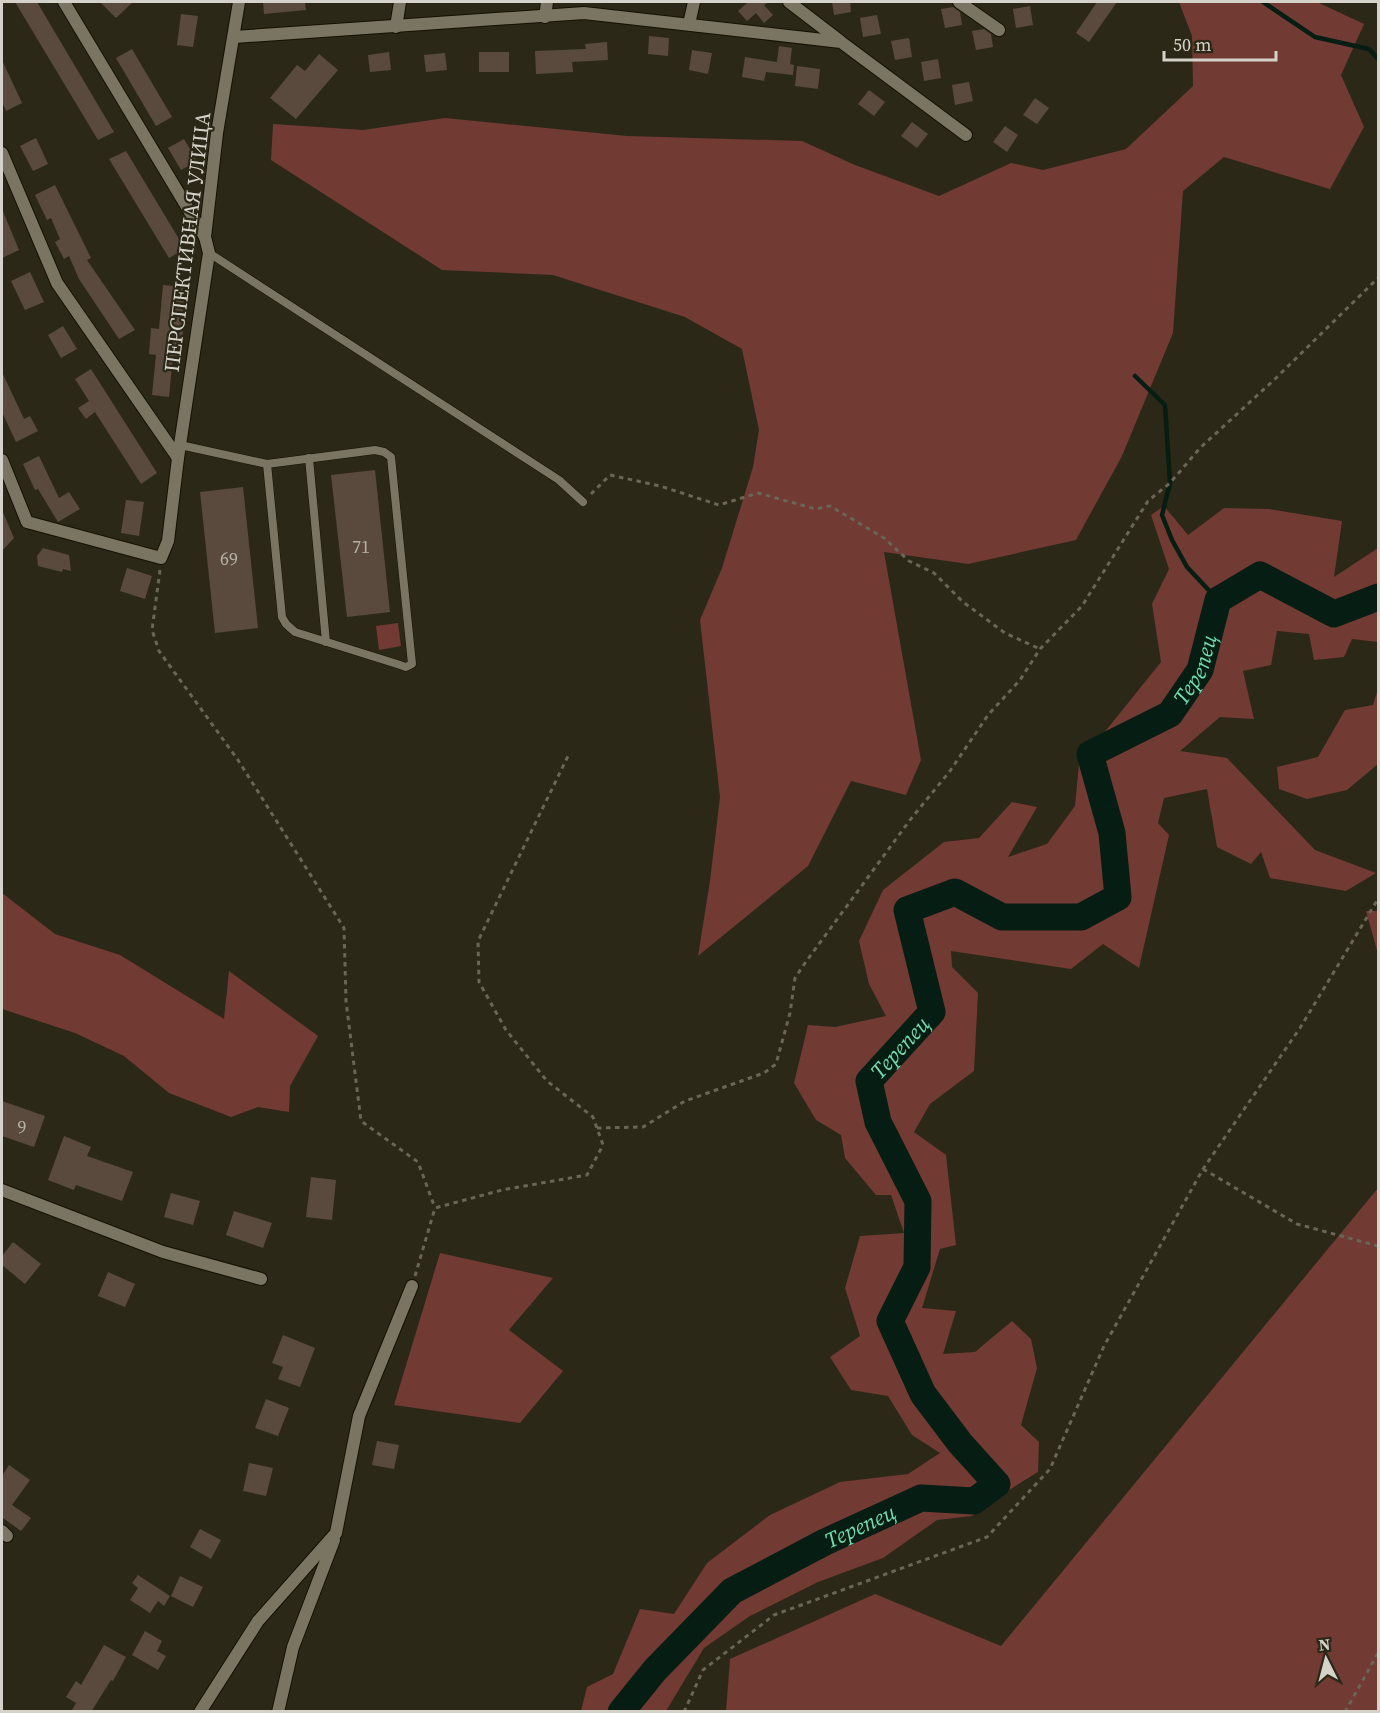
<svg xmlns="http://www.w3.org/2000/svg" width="1380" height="1713" viewBox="0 0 1380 1713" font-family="'Source Serif 4',serif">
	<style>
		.green { fill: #713a32 }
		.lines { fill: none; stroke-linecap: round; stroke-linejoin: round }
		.stream { stroke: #061d13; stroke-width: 4.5 }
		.river { stroke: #061d13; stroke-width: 27 }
		.building { fill: #594a3d }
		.service-casing { stroke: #141103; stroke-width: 9 }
		.minor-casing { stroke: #141103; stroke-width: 14 }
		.path { stroke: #696657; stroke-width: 3; stroke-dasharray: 4.5 4.5; stroke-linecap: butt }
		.service { stroke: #7a7562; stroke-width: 8 }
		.minor { stroke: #7a7562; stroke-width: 12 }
		.labels { text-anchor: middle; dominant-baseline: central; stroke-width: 4.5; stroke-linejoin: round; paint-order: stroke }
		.number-label { font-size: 18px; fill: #b6b1a6 }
		.street-label { font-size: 21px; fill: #d5d3c9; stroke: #2c2817 }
		.water-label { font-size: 22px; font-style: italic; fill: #73ddaf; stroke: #2c2817 }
	</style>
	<rect width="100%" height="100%" fill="#2c2817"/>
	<g class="green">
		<path d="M1179 2H1317L1364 24 1341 75 1364 127 1330 189 1224 157 1183 191 1173 333 1122 456 1076 540 968 564 884 552 921 760 906 795 851 781 808 866 698 956 710 881 720 797 700 620 722 568 753 467 759 430 742 349 685 317 553 275 442 270 271 160 273 124 363 130 445 118 627 136 802 141 855 165 939 196 1011 163 1043 170 1126 149 1193 86 1192 36Z"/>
		<path d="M1164 506 1188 535 1224 508 1269 509 1342 521 1334 577 1378 548V642L1352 639 1344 657 1314 660 1309 634 1277 631 1271 665 1243 671 1254 719 1220 717 1180 751 1227 758 1315 850 1376 873 1346 891 1270 878 1261 852 1251 864 1217 847 1207 789 1164 798 1158 823 1169 835 1139 968 1103 944 1071 969 951 951 952 967 978 993 974 1071 930 1104 914 1132 946 1155 956 1245 940 1249 922 1308 956 1311 943 1354 975 1352 1012 1321 1031 1339 1037 1368 1021 1425 1039 1442 1038 1472 996 1498 972 1516 937 1520 883 1558 818 1582 750 1616 704 1648 666 1711H581L587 1687 613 1674 640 1609 674 1614 707 1563 770 1515 840 1482 908 1474 940 1453 912 1435 888 1396 851 1390 830 1357 860 1336 845 1288 860 1236 904 1233 891 1195H876L845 1158 841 1135 816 1120 794 1083 808 1025 835 1027 886 1016 869 984 859 941 883 890 944 842 979 838 1012 802 1037 807 1008 857 1047 844 1075 806 1079 764 1161 662 1152 604 1169 569 1151 515Z"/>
		<path d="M398 623 401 646 379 650 376 626Z"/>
		<path d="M1378 689V764L1347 790 1307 799 1279 789 1277 767 1318 757 1345 710 1373 705Z"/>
		<path d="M2 893 55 934 120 955 224 1019 229 971 318 1036 290 1086 289 1112 258 1107 231 1117 169 1093 124 1056 75 1033 2 1009Z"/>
		<path d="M1366 911H1378V954Z"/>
		<path d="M1378 1188V1711H726L730 1659 875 1594 1001 1646Z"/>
		<path d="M440 1253 553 1278 509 1330 563 1371 520 1423 394 1405Z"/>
	</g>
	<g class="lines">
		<g class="stream">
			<path d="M1263 2 1315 37 1369 49 1378 59"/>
			<path d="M1135 376 1165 405 1170 483 1162 515 1172 540 1187 567 1218 600"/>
		</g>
		<path class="river" id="s1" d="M621 1712 655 1670 732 1591 825 1542 921 1498 974 1501 997 1484 960 1443 923 1394 890 1321 917 1267 918 1201 878 1122 869 1081 932 1012 907 910 955 892 1002 917H1081L1118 897 1112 833 1090 754 1170 714 1200 670 1218 600 1260 575 1334 614 1378 597"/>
	</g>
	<g class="building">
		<path d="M15 2H37L114 132 98 140Z"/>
		<path d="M100 2H133L116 18Z"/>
		<path d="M263 2H305L306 10 264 14Z"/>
		<path d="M746 2H769L764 5 773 15 764 23 756 13 747 21 738 11 747 3Z"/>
		<path d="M832 2H850L851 12 834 15Z"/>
		<path d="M1097 2H1117L1089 42 1076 33Z"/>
		<path d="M1030 6 1033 25 1016 28 1013 9Z"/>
		<path d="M953 7 960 12 962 25 945 28 941 9Z"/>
		<path d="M181 14 198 16 193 47 177 45Z"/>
		<path d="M877 15 881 34 863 37 860 18Z"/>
		<path d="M984 29 991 34 993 47 976 50 972 31Z"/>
		<path d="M649 36 669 38 668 56 648 54Z"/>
		<path d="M909 38 912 57 895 60 891 41Z"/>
		<path d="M607 42 608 60 572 62 573 72 536 74 535 51 586 49 585 44Z"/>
		<path d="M779 46 792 48 790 64 794 65 793 75 766 72 764 81 742 77 745 57 777 62Z"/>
		<path d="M132 49 172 117 156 126 116 58Z"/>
		<path d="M692 50 712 53 708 74 689 70Z"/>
		<path d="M389 52 391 70 370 72 368 55Z"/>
		<rect x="479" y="52" width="30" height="20"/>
		<path d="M445 53 447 70 426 72 424 55Z"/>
		<path d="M319 54 338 70 296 119 270 98 297 65 305 71Z"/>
		<path d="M938 59 941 78 924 81 921 62Z"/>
		<path d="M2 60 22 103 6 111 2 102Z"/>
		<path d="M797 66 820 69 818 89 795 86Z"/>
		<path d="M969 82 973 101 955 105 952 85Z"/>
		<path d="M869 90 885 102 874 116 858 104Z"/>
		<path d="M1035 98 1049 108 1037 124 1023 115Z"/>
		<path d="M912 122 928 134 917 148 901 136Z"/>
		<path d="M1005 126 1018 135 1007 152 993 142Z"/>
		<path d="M36 138 48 164 33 171 20 146Z"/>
		<path d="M184 139 197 161 181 170 168 148Z"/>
		<path d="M126 151 185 249 169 258 109 159Z"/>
		<path d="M55 185 91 258 87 260 135 330 119 339 79 279 69 256 64 259 55 242 60 239 51 218 47 220 35 195Z"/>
		<path d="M2 209 19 250 2 258Z"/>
		<path d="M30 272 44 302 25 310 11 281Z"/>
		<path d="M163 285 185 287 181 331H183L181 357 173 356 169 397 152 395 156 355 149 354 151 328 159 329Z"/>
		<path d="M63 326 77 349 61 358 48 335Z"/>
		<path d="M91 369 157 473 141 484 95 412 86 419 78 408 89 401 75 379Z"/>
		<path d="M2 372 24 419 30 416 38 431 16 442 2 412Z"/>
		<path d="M39 456 59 498 69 492 80 509 58 522 38 489 35 490 23 464Z"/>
		<path d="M375 470 390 612 347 617 331 475Z"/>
		<path d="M243 487 258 628 215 633 200 492Z"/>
		<path d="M126 500 144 502 139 536 121 533Z"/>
		<path d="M2 510 14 538 2 551Z"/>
		<path d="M43 548 69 555 71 571 63 569 62 572 38 566 37 556Z"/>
		<path d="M127 568 152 576 145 599 120 591Z"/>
		<path d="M2 1101 45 1116 34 1147 2 1136Z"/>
		<path d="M64 1136 91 1147 87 1156 133 1172 122 1201 76 1185 74 1190 48 1180Z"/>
		<path d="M311 1177 336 1180 332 1220 306 1217Z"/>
		<path d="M171 1193 200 1201 193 1225 164 1217Z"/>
		<path d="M234 1211 272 1223 263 1248 226 1235Z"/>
		<path d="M13 1242 41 1264 25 1284 2 1265V1256Z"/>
		<path d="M108 1272 135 1284 125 1307 98 1296Z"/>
		<path d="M283 1335 315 1348 300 1387 278 1379 283 1367 272 1363Z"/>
		<path d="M266 1399 289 1408 278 1436 255 1428Z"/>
		<path d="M377 1441 399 1445 394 1469 372 1465Z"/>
		<path d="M249 1463 273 1468 266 1496 243 1491Z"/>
		<path d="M9 1465 30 1480 12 1505 31 1518 21 1531 3 1518 2 1520V1476Z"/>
		<path d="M200 1529 221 1540 211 1559 190 1547Z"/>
		<path d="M138 1575 170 1596 164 1606 158 1601 150 1613 130 1600 138 1588 132 1583Z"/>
		<path d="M180 1576 203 1587 193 1607 171 1596Z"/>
		<path d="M145 1631 162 1641 157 1651 166 1656 158 1670 132 1655Z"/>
		<path d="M104 1645 126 1657 113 1681 111 1680 91 1712H71L76 1703 66 1697 76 1681 81 1685Z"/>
	</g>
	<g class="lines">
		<defs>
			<g id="service">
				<path d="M209 253 559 480 583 502"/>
				<path d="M180 445 267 464 282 617 286 624 295 632 397 664 406 667 412 664 391 457 384 452 375 450 267 464"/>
				<path d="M309 458 326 642"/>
			</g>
			<g id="minor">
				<path d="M64 2 205 237"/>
				<path d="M789 2 840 41"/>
				<path d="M959 2 999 30"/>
				<path d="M545 17 547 2"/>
				<path d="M689 24 694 2"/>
				<path d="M396 27 400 2"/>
				<path d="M234 37 584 13 841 42 966 135"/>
				<path d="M2 153 57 283 178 458"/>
				<path d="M2 460 27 522 161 558 168 541 178 458 209 253 205 237 217 133 239 2"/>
				<path d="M2 1190 163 1252 261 1279"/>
				<path d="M2 1531 7 1536"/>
				<path d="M200 1712 258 1621 336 1533 359 1416 412 1286"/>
				<path d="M278 1712 293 1647 334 1540"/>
			</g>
		</defs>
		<use href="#service" class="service-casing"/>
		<use href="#minor" class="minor-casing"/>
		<g class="path">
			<path d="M591 494 610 475 660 486 719 505 758 493 816 509 830 506 884 538 909 561 934 573 963 602 1005 633 1040 649"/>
			<path d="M160 570 152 630 159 651 238 760 344 928 346 1001 361 1121 418 1162 435 1208"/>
			<path d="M597 1128 643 1127 685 1101 764 1073 776 1064 790 1013 795 978 805 963 910 820 950 771 988 715 1020 680 1040 649 1082 606 1148 501 1170 483 1200 448 1275 379 1378 278"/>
			<path d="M1203 1169 1297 1224 1378 1246"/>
			<path d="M415 1276 435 1208 502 1190 587 1175 603 1145 593 1117 547 1081 506 1030 479 982 478 941 569 754"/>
			<path d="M684 1712 703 1670 774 1615 987 1537 1050 1469 1104 1346 1203 1169 1300 1028 1378 899"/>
			<path d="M1345 1712 1378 1653"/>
		</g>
		<use href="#service" class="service"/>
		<use href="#minor" class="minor"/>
	</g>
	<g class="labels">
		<g class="number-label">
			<text x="361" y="546">71</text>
			<text x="229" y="558">69</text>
			<text x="22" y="1126">9</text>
		</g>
		<g class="street-label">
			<text transform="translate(187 242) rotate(-83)">ПЕРСПЕКТИВНАЯ УЛИЦА</text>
		</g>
		<g class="water-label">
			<text stroke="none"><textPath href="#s1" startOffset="1622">Терепец</textPath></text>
			<text stroke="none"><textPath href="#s1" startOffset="956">Терепец</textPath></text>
			<text stroke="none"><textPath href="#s1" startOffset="308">Терепец</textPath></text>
		</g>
	</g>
	<rect width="1380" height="1713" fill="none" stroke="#d5d3c9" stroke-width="6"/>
	<g transform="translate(1326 1659) rotate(354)" stroke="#2c2817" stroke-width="4.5" paint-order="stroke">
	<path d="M0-4.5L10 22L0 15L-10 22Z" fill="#d5d3c9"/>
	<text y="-9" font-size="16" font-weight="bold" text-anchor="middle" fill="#d5d3c9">N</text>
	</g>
	<path d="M1164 51v9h112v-9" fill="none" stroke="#d5d3c9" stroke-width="3"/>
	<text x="1173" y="51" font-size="18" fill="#d5d3c9" stroke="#2c2817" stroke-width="4.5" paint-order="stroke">50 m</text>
</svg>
